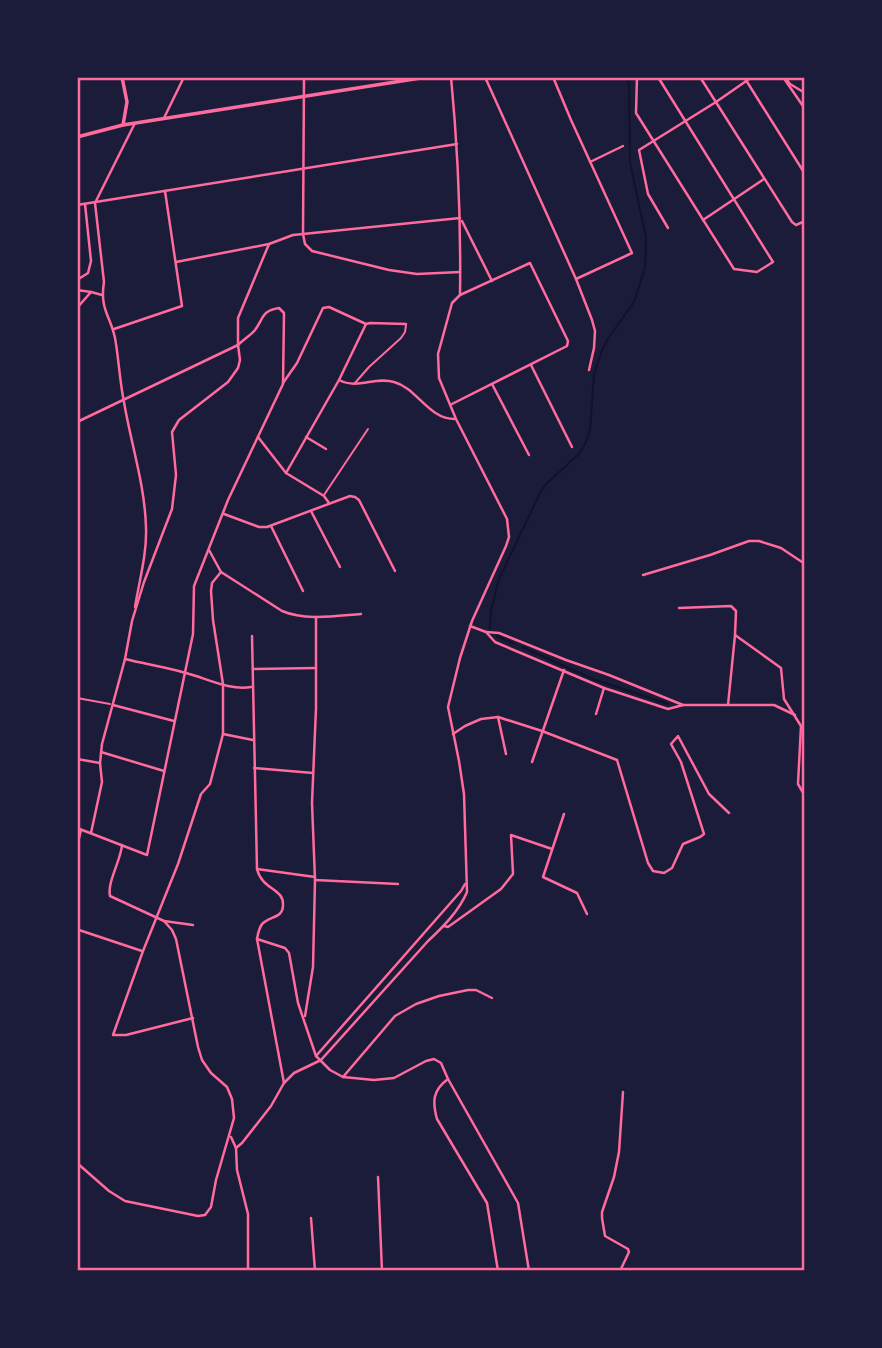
<svg xmlns="http://www.w3.org/2000/svg" width="882" height="1348" viewBox="0 0 882 1348" font-family="Rubik,sans-serif">
	<style>
		.lines { fill: none; stroke-linecap: round; stroke-linejoin: round }
		.stream { stroke: #12122b; stroke-width: 2 }
		.service { stroke: #ff6b9d; stroke-width: 2 }
		.pedestrian { stroke: #ff6b9d; stroke-width: 2.5 }
		.minor { stroke: #ff6b9d; stroke-width: 2.5 }
		.tertiary { stroke: #ff6b9d; stroke-width: 3.5 }
		.neatline { fill: none; stroke: #ff6b9d; stroke-width: 2.5 }
	</style>
	<rect width="100%" height="100%" fill="#1b1b3a"/>
	<g class="lines">
		<g class="stream">
			<path d="M490 629 491 611 499 579 540 493 545 485 580 453 585 444 590 430 594 374 602 350 609 337 634 302 645 268 646 238 630 162 629 84 627 77"/>
			<path d="M497 636 514 644"/>
			<path d="M522 647 593 679 668 704"/>
		</g>
		<g class="service">
			<path d="M355 383 369 367 401 338 405 332 406 325"/>
			<path d="M324 495 368 429"/>
			<path d="M77 698 110 704"/>
		</g>
		<g class="pedestrian">
			<path d="M703 220 764 179"/>
			<path d="M366 324 370 323 406 324"/>
		</g>
		<g class="minor">
			<path d="M304 77 303 234 305 244 312 251 389 270 417 274 460 272"/>
			<path d="M451 77C458 150 461 222 460 295"/>
			<path d="M485 77 576 279 592 320 595 331 594 348 589 370"/>
			<path d="M553 77 571 120 632 253 576 279"/>
			<path d="M637 77 636 113 734 269 757 272 773 262 658 77"/>
			<path d="M700 77 792 222 796 225 805 221"/>
			<path d="M744 77 805 174"/>
			<path d="M783 77 805 109"/>
			<path d="M787 80 790 84 805 93"/>
			<path d="M164 118 184 77"/>
			<path d="M590 162 623 146"/>
			<path d="M77 205 457 144"/>
			<path d="M462 221 492 281"/>
			<path d="M668 228 648 194 639 150 716 102 752 77"/>
			<path d="M176 262 269 244 293 235 303 234 460 218"/>
			<path d="M77 280 88 273 91 261 85 204"/>
			<path d="M77 290 91 292"/>
			<path d="M77 308 91 292 102 295"/>
			<path d="M114 329 182 306 165 191"/>
			<path d="M531 365 572 447"/>
			<path d="M339 380C358 390 375 376 394 382 417 388 428 419 455 419"/>
			<path d="M283 383 297 363 323 308 329 307 366 324 339 380 286 473"/>
			<path d="M492 384 529 455"/>
			<path d="M77 422 238 345C243 340 251 335 255 330 264 318 261 311 279 308L284 313 283 384 228 500 194 586 193 634 147 855 77 828"/>
			<path d="M258 437 286 473 324 496 329 503"/>
			<path d="M306 437 326 449"/>
			<path d="M311 511 340 567"/>
			<path d="M224 514 259 527H267L350 496 355 497 359 500 395 571"/>
			<path d="M271 526 303 591"/>
			<path d="M209 550 221 572"/>
			<path d="M221 572 282 611C306 621 335 616 361 614"/>
			<path d="M643 575 710 555 749 541H759L781 548 805 564"/>
			<path d="M135 607C139 582 147 554 146 528 145 485 131 444 124 402 120 383 119 363 116 344 113 318 99 312 104 282L95 203 135 123"/>
			<path d="M679 608 731 606 736 611 735 635"/>
			<path d="M470 626 486 632 495 642 516 651 604 688 668 709 683 705H774L795 715"/>
			<path d="M486 632 499 633 566 660 609 675 683 705"/>
			<path d="M125 659C145 664 166 667 186 673 206 678 230 691 251 687"/>
			<path d="M253 669 316 668"/>
			<path d="M113 705 174 721"/>
			<path d="M728 705 735 635 781 668 784 699 801 726 798 784 805 796"/>
			<path d="M596 714 604 688"/>
			<path d="M498 717 506 754"/>
			<path d="M223 734 253 740"/>
			<path d="M453 734 465 726 481 719 498 717 542 731 617 760 648 863 653 871 664 873 672 868 683 844 700 837 704 834 681 762 671 744 678 736 709 794 729 813"/>
			<path d="M101 752 164 771"/>
			<path d="M77 759 100 763"/>
			<path d="M532 762 564 670"/>
			<path d="M254 768 313 773"/>
			<path d="M564 814 543 877 577 893 587 914"/>
			<path d="M91 833 102 782 100 763 102 744 125 659 132 621 144 582 172 509 176 475 172 432 179 420 228 382 238 368 240 360 238 345V318L269 244"/>
			<path d="M122 845C121 860 107 882 110 896L164 921 193 925"/>
			<path d="M77 846 81 830"/>
			<path d="M257 869 315 877"/>
			<path d="M315 880 398 884"/>
			<path d="M77 925 79 930 77 936"/>
			<path d="M444 926 448 927 501 889 513 874 511 835 552 849"/>
			<path d="M79 930 142 951"/>
			<path d="M257 939 285 948 289 953 298 1003 316 1056 330 1070 343 1077 374 1080 394 1078 426 1061 434 1059 441 1063 448 1079 518 1203 529 1271"/>
			<path d="M305 1016 313 967 315 880 312 803 316 708V617"/>
			<path d="M193 1018 126 1035H113L143 951 178 864 201 794 210 784 223 734V684L213 620 211 591 212 583 221 572"/>
			<path d="M316 1056 461 891 465 884"/>
			<path d="M343 1077 395 1016 416 1004 439 996 468 990H476L492 998"/>
			<path d="M448 1079C433 1090 432 1101 437 1119L487 1203 498 1271"/>
			<path d="M284 1083 294 1073 321 1060 428 941C443 927 459 911 467 892L464 794 459 761 448 707 460 658 472 621 506 546 509 537 507 519 456 419 439 378 438 354 452 303 460 295 530 263 568 341 567 346 450 405"/>
			<path d="M231 1137 236 1148 237 1170 248 1214V1271"/>
			<path d="M236 1148 242 1143 271 1106 284 1083 257 939C258 933 259 927 263 923 271 916 283 918 283 905 284 888 262 890 257 869L252 636"/>
			<path d="M77 1163 109 1191 125 1201 198 1216 205 1215 211 1207 216 1180 234 1118 232 1099 227 1087 211 1073 202 1060 198 1047 176 939 172 930 164 921"/>
			<path d="M378 1177 382 1271"/>
			<path d="M311 1218 315 1271"/>
			<path d="M163 1271 172 1270 181 1271"/>
			<path d="M620 1271 629 1252 628 1249 605 1236 602 1218V1212L614 1177 619 1152 623 1092"/>
		</g>
		<g class="tertiary">
			<path d="M122 77 127 102 123 125"/>
			<path d="M77 137 123 125 427 77"/>
		</g>
	</g>
	<rect width="882" height="1348" fill="none" stroke="#1b1b3a" stroke-width="158"/>
	<rect x="79" y="79" width="724" height="1190" class="neatline"/>
</svg>
